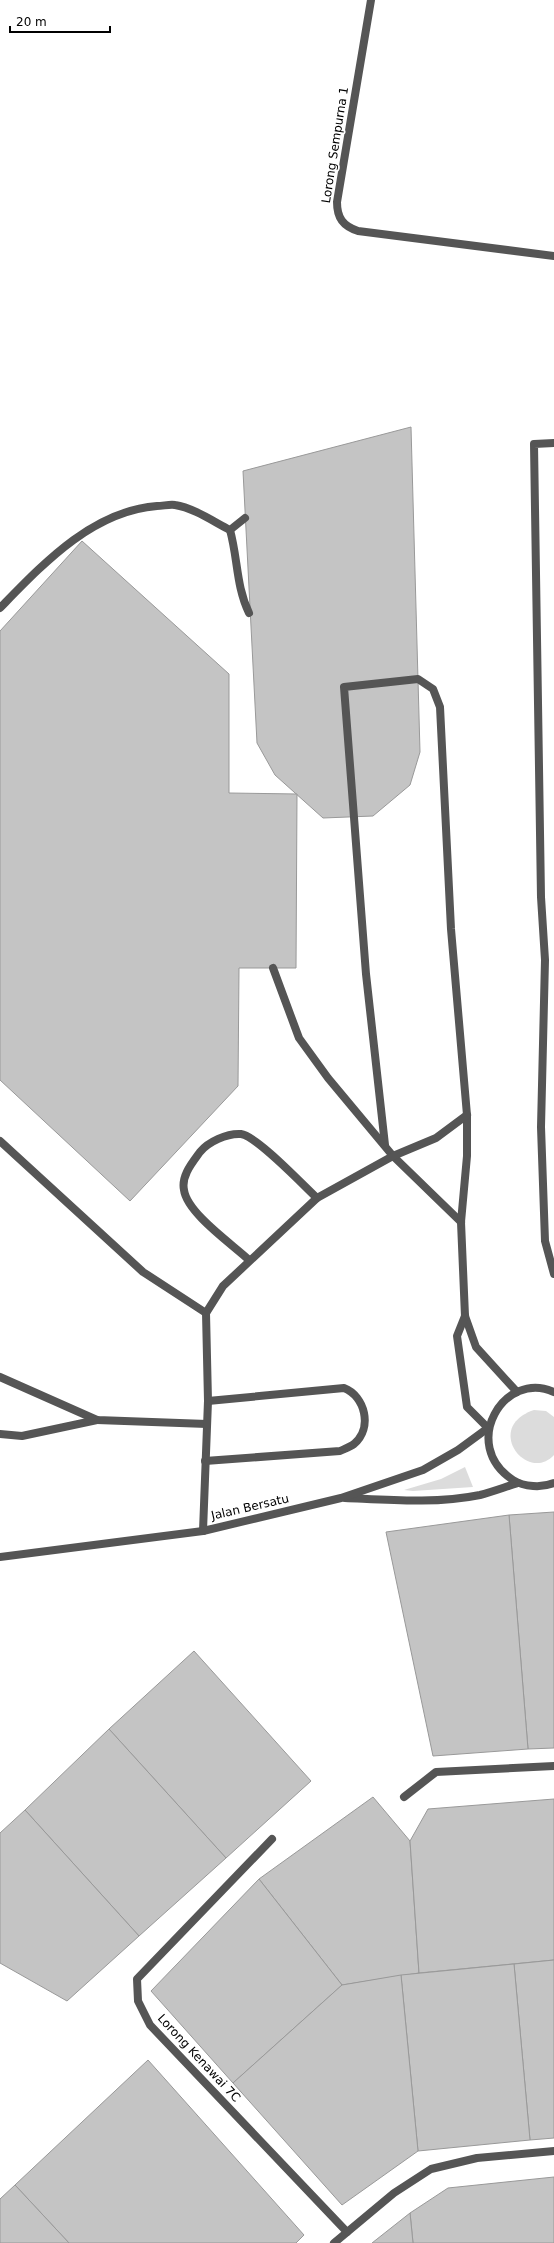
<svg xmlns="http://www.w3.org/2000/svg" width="554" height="2243" viewBox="0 0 554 2243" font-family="'DejaVu Sans',sans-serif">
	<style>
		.green { fill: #dcdcdc }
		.building { fill: #c4c4c4; stroke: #999 }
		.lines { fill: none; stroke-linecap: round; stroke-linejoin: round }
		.service { stroke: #555; stroke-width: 8 }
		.minor { stroke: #555; stroke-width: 8 }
		.tertiary { stroke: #555; stroke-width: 8 }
		.labels { text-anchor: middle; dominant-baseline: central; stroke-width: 3.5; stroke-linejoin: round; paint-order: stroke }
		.street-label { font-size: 12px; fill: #000; stroke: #fff }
	</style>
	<rect width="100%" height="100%" fill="#fff"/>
	<g class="green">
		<path d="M534 1410 546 1411 554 1417V1455C527 1484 483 1427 534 1410Z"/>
		<path d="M465 1467 473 1487 413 1491 404 1490 441 1479Z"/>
	</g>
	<g class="building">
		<path d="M411 427 420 752 410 785 373 816 323 818 275 775 257 743 243 471Z"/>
		<path d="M82 541 229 674V793L297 794 296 968H239L238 1086 130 1201 0 1080V631Z"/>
		<path d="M554 1512V1748L528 1749 509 1515Z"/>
		<path d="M509 1515 528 1749 433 1756 386 1532Z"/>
		<path d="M194 1651 311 1781 226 1858 109 1729Z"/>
		<path d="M109 1729 226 1858 139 1936 25 1810Z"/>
		<path d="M373 1797 410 1841 419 1973 342 1985 259 1879Z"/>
		<path d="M554 1799V1960L419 1973 410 1841 428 1809Z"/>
		<path d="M25 1810 139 1936 67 2001 0 1963V1833Z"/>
		<path d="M259 1879 342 1985 233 2083 151 1991Z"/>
		<path d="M554 1960V2138L530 2140 514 1964Z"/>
		<path d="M514 1964 530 2140 418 2151 401 1975Z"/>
		<path d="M401 1975 418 2151 342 2205 233 2083 342 1985Z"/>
		<path d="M148 2060 304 2235 296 2243H69L15 2185Z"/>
		<path d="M554 2177V2243H413L410 2213 448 2188Z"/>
		<path d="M15 2185 69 2243H0V2199Z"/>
		<path d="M410 2213 413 2243H372Z"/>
	</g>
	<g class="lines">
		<g class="service">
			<path d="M554 443 534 444 541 897 545 960 541 1127 545 1241 554 1274"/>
			<path d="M230 530C238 559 236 586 249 613"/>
			<path d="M0 608C43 564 92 511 157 506 163 506 170 504 175 505 194 508 214 522 230 530L245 518"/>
			<path d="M273 968 299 1038 328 1078 393 1156 461 1222"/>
			<path d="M0 1141 143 1272 206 1313"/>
			<path d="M385 1145 366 974 344 687 418 679 433 689 440 707 451 929 467 1115V1156L461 1222 465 1316 476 1347 517 1392"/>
			<path d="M249 1260C232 1244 187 1213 184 1190 181 1176 192 1163 200 1152 208 1142 227 1133 241 1134 257 1136 303 1185 317 1198"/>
			<path d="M465 1316 457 1336 467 1407 488 1428"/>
			<path d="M0 1377 97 1420 207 1424"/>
			<path d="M0 1434 22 1436 97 1420"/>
			<path d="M205 1461 340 1451C344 1449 350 1447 354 1444 373 1428 365 1396 344 1388L208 1401"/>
			<path d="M203 1531 208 1401 206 1313 223 1286 317 1198 393 1156 436 1138 467 1115"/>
		</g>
		<g class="minor">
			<path d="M371 0 337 202C337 218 343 226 358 231L554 256"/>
			<path d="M404 1797 436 1772 554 1766"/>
			<path d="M272 1839 137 1979 138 2001 150 2025 347 2232"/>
			<path d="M334 2243 394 2193 431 2169 477 2158 554 2151"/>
		</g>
		<g class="tertiary">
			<path d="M554 1392C504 1369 459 1445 513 1480 524 1487 542 1488 554 1483"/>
			<path d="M345 1498C390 1500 436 1504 480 1495 492 1492 505 1487 518 1483"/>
			<path d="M0 1557 203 1531 341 1498 423 1470 458 1450 488 1428"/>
		</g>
	</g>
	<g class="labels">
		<g class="street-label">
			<text transform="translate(335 145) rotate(-81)">Lorong Sempurna 1</text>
			<text transform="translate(250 1507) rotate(-13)">Jalan Bersatu</text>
			<text transform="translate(199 2058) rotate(47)">Lorong Kenawai 7C</text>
		</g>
	</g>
	<path d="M10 26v6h100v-6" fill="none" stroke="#000000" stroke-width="2"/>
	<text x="16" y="26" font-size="12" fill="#000000" stroke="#ffffff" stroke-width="3" paint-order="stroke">20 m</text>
</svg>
